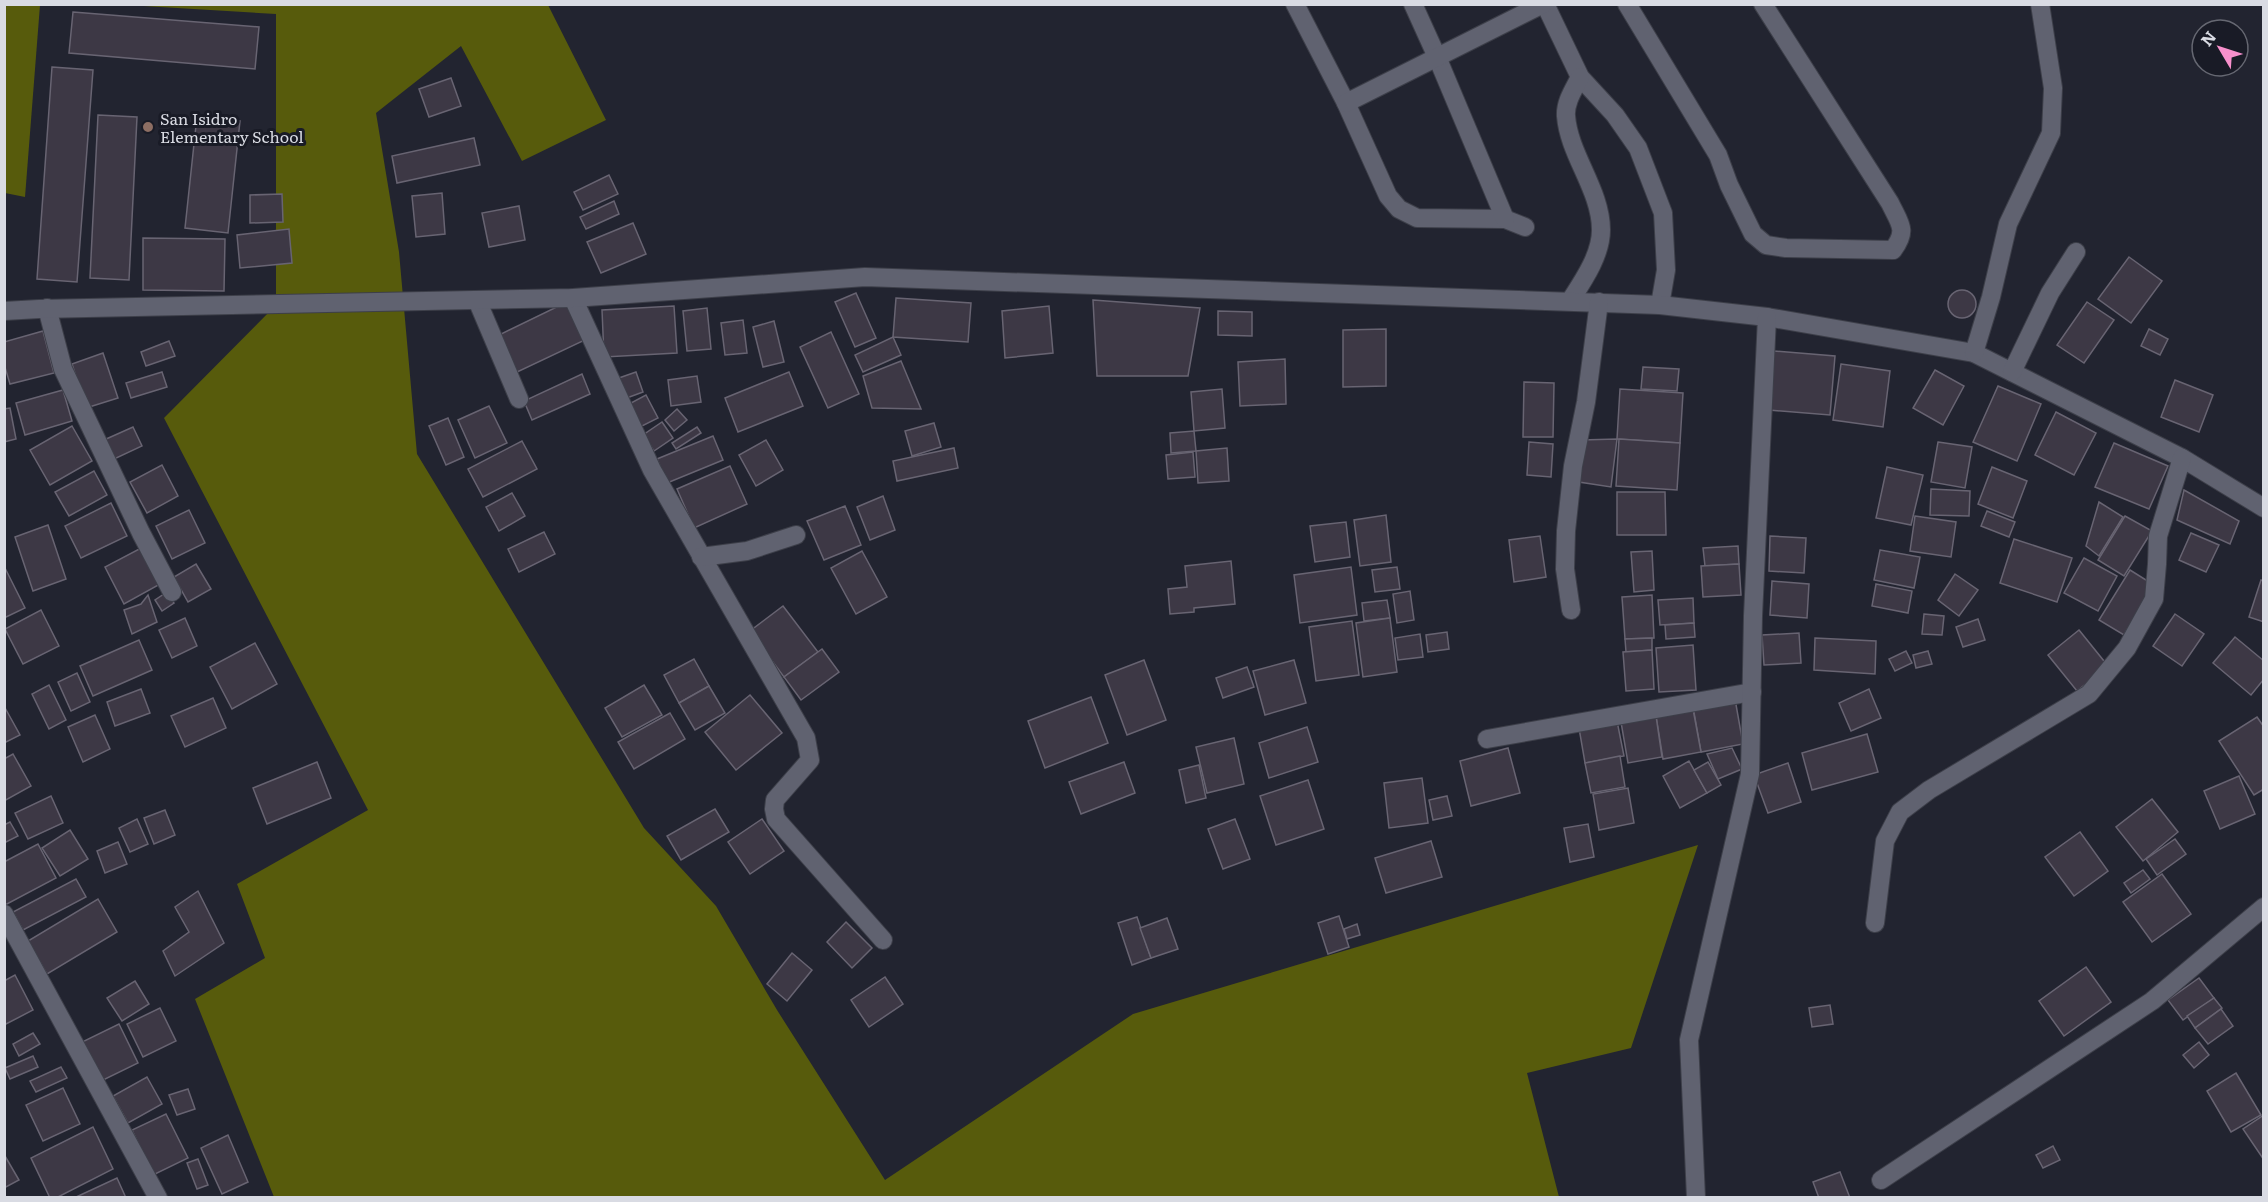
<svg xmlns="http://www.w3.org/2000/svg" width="2268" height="1202" viewBox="0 0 2268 1202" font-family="Literata,serif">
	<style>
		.forest { fill: #575b0c }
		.building { fill: #3d3845; stroke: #686472; stroke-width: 1.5 }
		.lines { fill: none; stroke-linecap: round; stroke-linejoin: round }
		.minor-casing { stroke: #3d3f49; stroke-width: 20 }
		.minor { stroke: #606270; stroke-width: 18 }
		.education-dot { fill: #8d6e63; stroke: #191b26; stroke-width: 2 }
		.labels { text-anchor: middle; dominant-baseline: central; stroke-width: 6; stroke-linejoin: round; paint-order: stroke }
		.poi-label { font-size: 16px; fill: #d9dbe3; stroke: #191b26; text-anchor: start }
	</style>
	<rect width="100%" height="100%" fill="#222430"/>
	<g class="forest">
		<path d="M4 5H40L25 197 5 193Z"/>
		<path d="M127 5H548L606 120 522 161 461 46 376 113 399 252 417 454 644 828 716 906 777 1010 885 1180 1133 1014 1698 845 1631 1048 1527 1073 1559 1197H274L195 999 265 958 237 884 368 810 164 418 276 305V14Z"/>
	</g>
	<g class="building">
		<path d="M73 12 259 27 255 69 69 53Z"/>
		<path d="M52 67 93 70 77 282 37 279Z"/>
		<path d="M451 78 461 106 429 117 419 89Z"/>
		<path d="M98 115 137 117 129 280 90 278Z"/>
		<path d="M197 116 240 121 228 233 185 228Z"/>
		<path d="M474 138 480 165 397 183 392 156Z"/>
		<path d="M609 175 618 194 583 210 574 192Z"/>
		<path d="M442 193 445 234 416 237 412 196Z"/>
		<path d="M282 194 283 222 250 223V195Z"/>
		<path d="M614 201 619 214 586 229 580 217Z"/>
		<path d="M519 206 525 240 489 247 482 213Z"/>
		<path d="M633 223 646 254 601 273 587 242Z"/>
		<path d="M289 229 292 263 240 268 237 235Z"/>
		<path d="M143 238 225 239 224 291 143 290Z"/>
		<path d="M2129 257 2162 281 2131 323 2098 299Z"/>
		<circle cx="1962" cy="304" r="14"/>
		<path d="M856 293 876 338 855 347 835 302Z"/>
		<path d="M896 298 971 303 968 342 893 337Z"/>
		<path d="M1093 300 1200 308 1188 376H1097Z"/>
		<path d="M569 301 587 339 515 373 497 336Z"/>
		<path d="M2087 302 2114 320 2084 363 2057 345Z"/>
		<path d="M674 306 677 353 604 357 602 310Z"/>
		<path d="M1049 306 1053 353 1005 358 1002 311Z"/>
		<path d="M707 308 711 349 687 351 683 311Z"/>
		<path d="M1218 311 1252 312V336L1218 335Z"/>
		<path d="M743 320 747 353 725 355 721 323Z"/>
		<path d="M774 321 784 362 763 367 753 327Z"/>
		<path d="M1386 329V386L1343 387V330Z"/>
		<path d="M2149 329 2168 339 2160 355 2141 346Z"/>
		<path d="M43 331 54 373 10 384 4 364V342Z"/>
		<path d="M831 332 859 394 828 408 800 347Z"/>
		<path d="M893 337 901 355 863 372 855 355Z"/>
		<path d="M169 341 175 356 146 366 141 352Z"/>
		<path d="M1774 351 1835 356 1830 415 1769 410Z"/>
		<path d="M103 353 118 398 86 408 72 364Z"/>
		<path d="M1285 359 1286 404 1240 406 1238 362Z"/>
		<path d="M901 361 921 409 872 408 863 376Z"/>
		<path d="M1841 364 1890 371 1883 427 1833 420Z"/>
		<path d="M1643 367 1679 369 1677 391 1641 389Z"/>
		<path d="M1935 370 1964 386 1943 425 1913 408Z"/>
		<path d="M162 372 167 387 131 398 126 383Z"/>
		<path d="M636 372 643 392 624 399 616 379Z"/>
		<path d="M789 372 803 406 738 432 725 398Z"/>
		<path d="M582 374 590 394 532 420 524 401Z"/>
		<path d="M697 376 701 402 671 406 668 380Z"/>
		<path d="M2175 380 2213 395 2199 432 2161 417Z"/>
		<path d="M1524 382 1554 383 1553 437H1523Z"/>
		<path d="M1998 386 2041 404 2017 461 1973 442Z"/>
		<path d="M1222 389 1225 428 1194 431 1191 392Z"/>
		<path d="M1620 389 1683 393 1680 443 1617 439Z"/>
		<path d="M63 390 72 421 25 435 16 403Z"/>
		<path d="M646 395 658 418 640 427 629 404Z"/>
		<path d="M489 406 507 443 475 458 458 420Z"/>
		<path d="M10 408 16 439 4 442V409Z"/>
		<path d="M677 409 687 420 674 431 665 420Z"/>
		<path d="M2056 412 2096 433 2074 475 2035 455Z"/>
		<path d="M448 418 464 457 446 465 429 426Z"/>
		<path d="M662 422 673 438 654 451 643 435Z"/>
		<path d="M934 423 941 447 912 456 905 431Z"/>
		<path d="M72 426 92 461 50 485 30 450Z"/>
		<path d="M133 427 142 446 112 460 104 440Z"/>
		<path d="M697 427 701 433 676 449 672 443Z"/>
		<path d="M1194 431 1196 451 1171 453 1170 433Z"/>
		<path d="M713 436 723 460 667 483 657 459Z"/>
		<path d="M1617 439 1611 487 1579 482 1581 440Z"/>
		<path d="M1619 439 1680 443 1677 490 1616 486Z"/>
		<path d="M766 440 783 470 756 486 739 455Z"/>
		<path d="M522 441 537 469 483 497 468 469Z"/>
		<path d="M1529 442 1553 444 1551 477 1527 475Z"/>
		<path d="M1938 442 1972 447 1965 488 1931 482Z"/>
		<path d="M2114 443 2168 466 2149 509 2095 487Z"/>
		<path d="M954 448 958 468 897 481 893 461Z"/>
		<path d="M1227 448 1229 481 1198 483 1196 451Z"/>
		<path d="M1193 452 1195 477 1168 479 1166 455Z"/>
		<path d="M162 465 178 496 147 513 130 482Z"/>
		<path d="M730 466 747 504 694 528 677 489Z"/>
		<path d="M1887 467 1923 475 1911 525 1876 518Z"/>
		<path d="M1992 467 2027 481 2013 518 1978 504Z"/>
		<path d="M94 471 107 495 69 516 55 492Z"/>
		<path d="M1931 489 1970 491 1969 516 1930 515Z"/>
		<path d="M2184 490 2239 521 2230 544 2177 520Z"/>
		<path d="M1617 492H1665L1666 535H1617Z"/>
		<path d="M512 493 525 516 499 531 486 507Z"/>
		<path d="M883 496 895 530 870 540 857 507Z"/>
		<path d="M2099 502 2123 517 2099 556 2086 546Z"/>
		<path d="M111 503 127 536 81 558 65 526Z"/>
		<path d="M845 506 861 545 824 560 807 521Z"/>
		<path d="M189 510 205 543 172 559 156 526Z"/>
		<path d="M1987 511 2015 522 2009 537 1981 526Z"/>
		<path d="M1386 515 1391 562 1360 566 1354 520Z"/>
		<path d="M1915 516 1956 522 1951 557 1910 551Z"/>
		<path d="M2125 516 2152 531 2124 576 2098 560Z"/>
		<path d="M1346 522 1350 557 1315 562 1310 526Z"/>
		<path d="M48 525 66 579 33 591 15 537Z"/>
		<path d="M544 532 555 554 519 572 508 549Z"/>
		<path d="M2191 533 2219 545 2206 572 2179 560Z"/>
		<path d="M1540 536 1546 577 1514 582 1509 540Z"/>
		<path d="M1770 536 1806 538 1804 573 1769 571Z"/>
		<path d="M2014 539 2072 558 2057 602 2000 583Z"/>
		<path d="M1738 546 1739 564 1705 566 1703 548Z"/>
		<path d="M143 547 162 583 124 604 105 567Z"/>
		<path d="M1880 550 1920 557 1914 588 1874 580Z"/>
		<path d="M862 551 887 597 856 614 831 568Z"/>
		<path d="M1652 551 1654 590 1634 592 1631 552Z"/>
		<path d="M2084 558 2117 576 2098 611 2064 593Z"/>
		<path d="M1231 561 1235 604 1194 608V612L1170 614 1168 589 1187 587 1185 566Z"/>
		<path d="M196 564 211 589 188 602 174 577Z"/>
		<path d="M1739 564 1741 595 1703 597 1701 566Z"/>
		<path d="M4 566 25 608 4 618Z"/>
		<path d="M1351 567 1357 615 1300 623 1294 575Z"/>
		<path d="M1397 567 1400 589 1375 592 1372 570Z"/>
		<path d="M2130 570 2154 585 2124 635 2099 620Z"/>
		<path d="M1955 574 1978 590 1959 616 1938 600Z"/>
		<path d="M2261 580 2264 581V622L2249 617Z"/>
		<path d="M1772 581 1809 584 1807 618 1770 615Z"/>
		<path d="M1876 584 1912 591 1908 613 1872 606Z"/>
		<path d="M1410 591 1414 620 1397 623 1393 594Z"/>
		<path d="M167 592 174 603 162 611 155 600Z"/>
		<path d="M148 595 157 622 132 634 124 610 141 604Z"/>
		<path d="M1652 595 1654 638 1625 639 1622 597Z"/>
		<path d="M1693 598 1694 623 1660 625 1658 600Z"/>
		<path d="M1387 600 1390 618 1364 621 1362 603Z"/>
		<path d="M783 606 818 652 784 677 750 631Z"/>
		<path d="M41 610 59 646 23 664 5 629Z"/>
		<path d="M1924 614 1944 616 1942 635 1922 634Z"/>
		<path d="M2175 614 2204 634 2182 666 2153 646Z"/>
		<path d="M185 618 197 646 172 658 159 630Z"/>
		<path d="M1390 618 1397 672 1363 677 1356 623Z"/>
		<path d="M1978 619 1985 640 1963 647 1956 627Z"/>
		<path d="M1352 621 1359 675 1316 681 1309 627Z"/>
		<path d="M1694 623 1695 637 1666 639 1665 625Z"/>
		<path d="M2079 630 2108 666 2077 691 2048 655Z"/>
		<path d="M1447 632 1449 649 1428 652 1426 635Z"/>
		<path d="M1799 633 1801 663 1764 665 1762 635Z"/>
		<path d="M1420 634 1423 657 1398 660 1395 638Z"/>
		<path d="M2235 637 2264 661V679L2251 695 2213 663Z"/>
		<path d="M1652 638V650L1626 652 1625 639Z"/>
		<path d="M1815 638 1876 641 1875 674 1814 670Z"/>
		<path d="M139 640 152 670 93 696 80 666Z"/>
		<path d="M255 643 277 684 232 709 210 667Z"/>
		<path d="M1693 645 1696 690 1659 692 1656 648Z"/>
		<path d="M822 649 839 672 801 700 784 677Z"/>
		<path d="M1652 650 1654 689 1626 691 1623 652Z"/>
		<path d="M1906 651 1912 663 1895 671 1889 659Z"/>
		<path d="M1928 651 1932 664 1916 668 1913 655Z"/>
		<path d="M694 659 709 686 679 703 664 675Z"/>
		<path d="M1144 660 1166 720 1127 735 1105 675Z"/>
		<path d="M1294 660 1306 703 1265 715 1253 671Z"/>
		<path d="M1247 667 1254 687 1223 698 1216 678Z"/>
		<path d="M77 673 90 702 71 711 58 682Z"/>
		<path d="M49 685 66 720 49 729 32 694Z"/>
		<path d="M644 685 662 715 622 737 605 708Z"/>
		<path d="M709 686 725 713 695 730 679 703Z"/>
		<path d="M141 689 150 713 115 726 107 702Z"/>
		<path d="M1869 689 1881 718 1851 731 1839 703Z"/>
		<path d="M750 695 782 733 736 770 705 732Z"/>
		<path d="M1091 697 1108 743 1045 768 1028 721Z"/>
		<path d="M213 698 226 728 185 747 171 716Z"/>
		<path d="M1735 699 1743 744 1701 752 1693 707Z"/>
		<path d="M4 706 20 735 4 743Z"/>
		<path d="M1693 709 1701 752 1663 759 1656 716Z"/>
		<path d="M670 713 685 739 634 769 618 742Z"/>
		<path d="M95 715 110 749 83 762 68 727Z"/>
		<path d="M1656 716 1662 757 1628 763 1621 722Z"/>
		<path d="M2257 717 2264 727V789L2254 795 2219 741Z"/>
		<path d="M1617 721 1624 756 1585 763 1579 728Z"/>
		<path d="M1307 727 1318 762 1269 778 1259 743Z"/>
		<path d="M1867 734 1878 772 1812 790 1802 753Z"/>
		<path d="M1234 738 1244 784 1207 793 1196 747Z"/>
		<path d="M1508 748 1520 793 1471 806 1460 761Z"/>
		<path d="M1732 748 1742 769 1718 779 1707 754Z"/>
		<path d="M13 754 31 786 4 801V759Z"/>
		<path d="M1620 756 1625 787 1591 793 1585 763Z"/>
		<path d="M1689 761 1707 793 1680 808 1663 776Z"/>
		<path d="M317 762 331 798 267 824 253 788Z"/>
		<path d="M1124 762 1135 793 1081 814 1069 782Z"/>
		<path d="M1708 762 1721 785 1707 793 1694 770Z"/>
		<path d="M1788 763 1801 802 1768 813 1754 775Z"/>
		<path d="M1199 765 1206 798 1186 803 1179 770Z"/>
		<path d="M2239 776 2255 814 2220 829 2204 791Z"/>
		<path d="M1422 778 1428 823 1389 828 1384 783Z"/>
		<path d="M1308 780 1324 829 1276 845 1260 796Z"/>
		<path d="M1628 788 1634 823 1599 830 1593 794Z"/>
		<path d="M51 796 63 823 28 839 15 813Z"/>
		<path d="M1447 796 1452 816 1433 820 1429 800Z"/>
		<path d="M2152 799 2178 832 2143 861 2116 827Z"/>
		<path d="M715 809 729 832 681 860 667 836Z"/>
		<path d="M165 810 175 835 154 844 144 818Z"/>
		<path d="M137 819 148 844 130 852 119 828Z"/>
		<path d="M762 819 784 851 750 874 728 842Z"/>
		<path d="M1235 819 1250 859 1223 869 1208 829Z"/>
		<path d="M10 822 18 836 4 843V825Z"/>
		<path d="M1588 824 1594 857 1570 862 1564 828Z"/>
		<path d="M70 830 88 859 60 876 42 848Z"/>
		<path d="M2080 832 2108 871 2074 896 2045 857Z"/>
		<path d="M2175 839 2186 854 2157 875 2146 859Z"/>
		<path d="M1431 841 1442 877 1386 893 1375 858Z"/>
		<path d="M118 842 127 864 105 873 97 851Z"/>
		<path d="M38 844 56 878 5 905 4 862Z"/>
		<path d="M2143 870 2150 879 2131 893 2124 883Z"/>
		<path d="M2162 874 2191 914 2152 942 2123 902Z"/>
		<path d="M76 879 86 897 23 930 13 912Z"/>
		<path d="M198 891 224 943 175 976 163 951 189 932 175 907Z"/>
		<path d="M98 899 117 932 47 974 28 941Z"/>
		<path d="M1339 916 1349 947 1328 954 1318 923Z"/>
		<path d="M1137 917 1151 958 1132 965 1118 923Z"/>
		<path d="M1167 918 1178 949 1151 958 1140 928Z"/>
		<path d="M846 922 872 948 852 968 827 942Z"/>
		<path d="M1357 924 1360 935 1347 939 1344 929Z"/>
		<path d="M792 953 812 970 787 1001 767 984Z"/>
		<path d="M2086 967 2111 1002 2064 1036 2039 1001Z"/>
		<path d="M15 975 33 1010 6 1024 4 1021V981Z"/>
		<path d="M885 977 903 1004 869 1027 851 1000Z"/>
		<path d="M2199 978 2214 998 2183 1020 2168 1000Z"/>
		<path d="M135 981 149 1004 122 1021 107 998Z"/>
		<path d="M2214 998 2222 1008 2195 1028 2187 1016Z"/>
		<path d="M1830 1005 1833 1024 1812 1027 1809 1008Z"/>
		<path d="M160 1008 176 1041 143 1057 127 1024Z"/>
		<path d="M2221 1009 2233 1026 2208 1044 2195 1028Z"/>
		<path d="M119 1024 138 1063 97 1083 78 1044Z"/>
		<path d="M33 1033 40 1044 19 1056 13 1044Z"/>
		<path d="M2199 1042 2209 1055 2194 1068 2183 1055Z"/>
		<path d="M33 1056 38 1067 10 1079 5 1068Z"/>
		<path d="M61 1067 67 1078 36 1092 30 1081Z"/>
		<path d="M2236 1073 2261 1115 2231 1132 2207 1091Z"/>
		<path d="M147 1077 162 1104 128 1123 113 1096Z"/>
		<path d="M63 1088 80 1124 43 1141 26 1105Z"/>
		<path d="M188 1089 195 1109 177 1115 169 1095Z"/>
		<path d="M166 1114 188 1158 153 1175 132 1130Z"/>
		<path d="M2264 1115V1160L2243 1129Z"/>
		<path d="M93 1127 113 1169 56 1198H50L31 1158Z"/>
		<path d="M228 1135 248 1182 222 1194 201 1148Z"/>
		<path d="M2053 1146 2060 1160 2043 1168 2036 1155Z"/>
		<path d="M5 1156 19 1180 4 1188V1157Z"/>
		<path d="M198 1159 208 1185 197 1189 187 1163Z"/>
		<path d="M1840 1172 1850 1198H1819L1813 1182Z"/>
		<path d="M117 1178 126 1198H74Z"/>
	</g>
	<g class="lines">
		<defs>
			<g id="minor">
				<path d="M1295 4 1346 103 1388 196 1399 209 1417 218 1505 219 1525 227"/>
				<path d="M1413 4 1437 57 1505 219"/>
				<path d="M1545 4 1580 77 1615 115 1638 148 1663 213 1666 270 1660 305"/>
				<path d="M1627 4 1718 155 1729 185 1753 234 1766 245 1786 248 1893 250C1908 230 1900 224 1890 203L1763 4"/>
				<path d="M1346 103 1543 4"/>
				<path d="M573 298 652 470 806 738 810 760 775 800 774 809 776 819 883 940"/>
				<path d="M477 300 519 399"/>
				<path d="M1570 301C1583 281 1601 255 1601 230 1601 190 1569 155 1566 116 1565 102 1574 89 1580 77"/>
				<path d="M47 308 63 369 141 533 172 592"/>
				<path d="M4 311 39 309 573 298 865 277 1660 305 1767 317 1974 353 2182 458 2264 508"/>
				<path d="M1974 353 1991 297 2008 224 2051 133 2053 88 2040 4"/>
				<path d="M2012 372 2050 293 2076 252"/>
				<path d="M701 557 747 551 796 535"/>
				<path d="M1571 610 1565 569 1566 531 1573 466 1586 402 1599 302"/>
				<path d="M1487 739 1752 692"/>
				<path d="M4 914 158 1198"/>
				<path d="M1875 923 1885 841 1900 812 1929 790 2089 694 2127 648 2154 599 2157 564 2158 536 2182 458"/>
				<path d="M1881 1180 2152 1001 2264 907"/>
				<path d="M1696 1198 1689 1040 1750 774 1753 616 1767 317"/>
			</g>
		</defs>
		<use href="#minor" class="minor-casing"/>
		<use href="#minor" class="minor"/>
	</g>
	<circle class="education-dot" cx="148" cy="127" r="6"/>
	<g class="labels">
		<g class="poi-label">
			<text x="160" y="118">San Isidro<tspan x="160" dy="18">Elementary School</tspan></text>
		</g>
	</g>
	<rect width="2268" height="1202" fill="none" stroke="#d9dbe3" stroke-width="12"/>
	<g transform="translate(2220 48) rotate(309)"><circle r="28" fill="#191b26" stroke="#666872" stroke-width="1.5"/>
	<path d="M0-4.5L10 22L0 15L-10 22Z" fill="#f890cc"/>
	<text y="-9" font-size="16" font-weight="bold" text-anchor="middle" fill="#d9dbe3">N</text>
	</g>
</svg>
